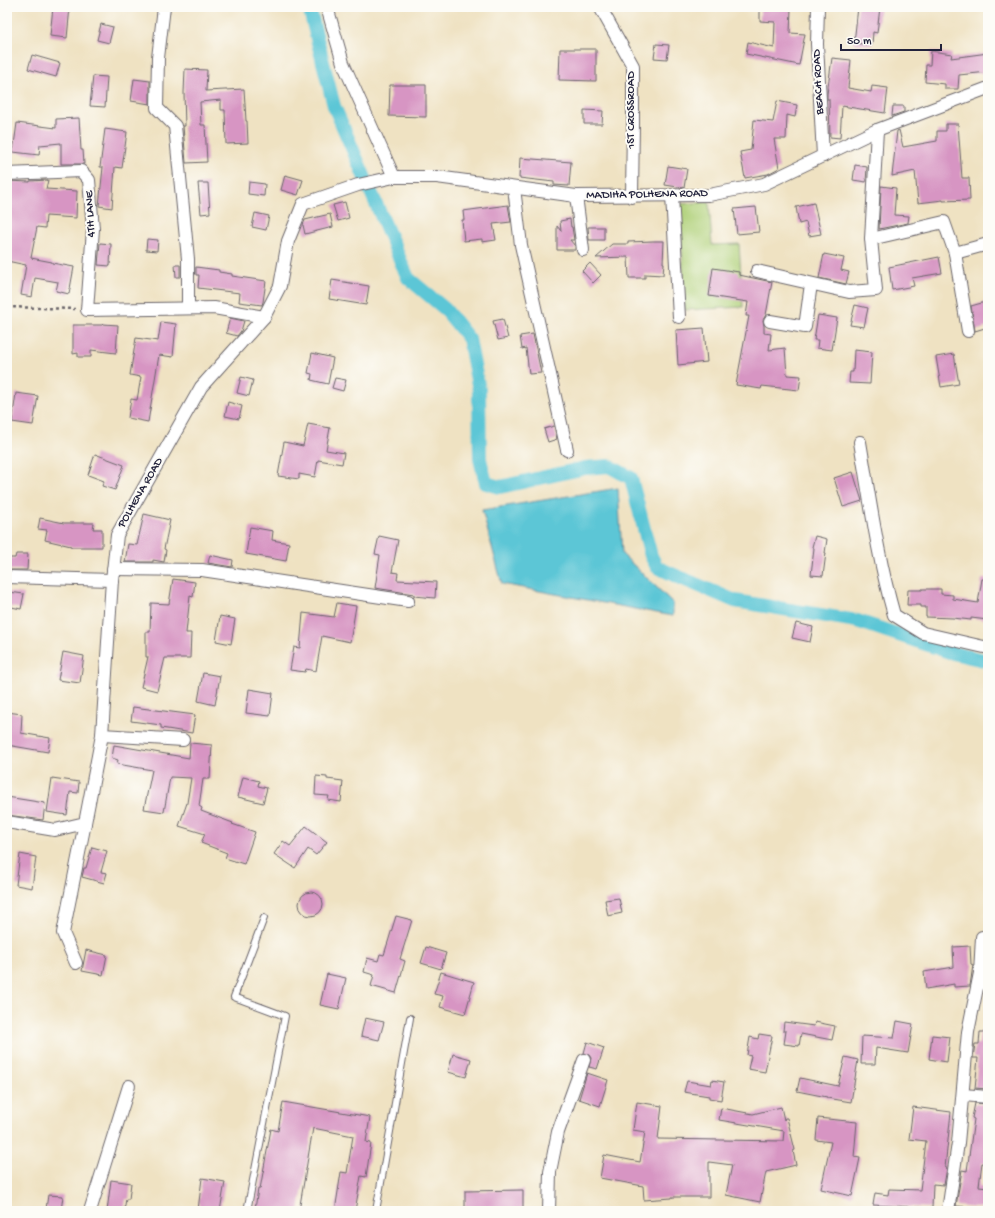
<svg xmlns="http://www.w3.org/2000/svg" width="995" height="1218" viewBox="0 0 995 1218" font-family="'Gochi Hand',sans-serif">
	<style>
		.green { fill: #afd078; stroke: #68795a }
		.water { fill: #5cc6d6; stroke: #3f7488 }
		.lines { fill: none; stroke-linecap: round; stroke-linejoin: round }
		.canal { stroke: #5cc6d6; stroke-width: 14 }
		.building { fill: #d795c3 }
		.service-casing { stroke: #6a656a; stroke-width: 8 }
		.minor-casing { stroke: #6a656a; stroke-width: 14 }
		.path { stroke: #6a656a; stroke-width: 2.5; stroke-dasharray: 3 3; stroke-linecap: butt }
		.service { stroke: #fff; stroke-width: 6 }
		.minor { stroke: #fff; stroke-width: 12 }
		.labels { text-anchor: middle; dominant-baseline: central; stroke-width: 4; stroke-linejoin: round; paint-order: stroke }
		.street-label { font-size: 12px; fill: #22223b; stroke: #fdfcf7 }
	</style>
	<rect width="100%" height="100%" fill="#fdfcf7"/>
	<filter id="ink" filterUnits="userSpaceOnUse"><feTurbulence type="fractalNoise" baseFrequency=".025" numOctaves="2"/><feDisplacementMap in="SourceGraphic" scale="8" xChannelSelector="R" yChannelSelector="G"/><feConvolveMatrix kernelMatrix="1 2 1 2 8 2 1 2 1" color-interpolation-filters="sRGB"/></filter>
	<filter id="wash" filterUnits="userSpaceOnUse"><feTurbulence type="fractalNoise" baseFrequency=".012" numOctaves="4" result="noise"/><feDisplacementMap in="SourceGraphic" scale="16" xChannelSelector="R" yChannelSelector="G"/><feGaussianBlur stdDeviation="0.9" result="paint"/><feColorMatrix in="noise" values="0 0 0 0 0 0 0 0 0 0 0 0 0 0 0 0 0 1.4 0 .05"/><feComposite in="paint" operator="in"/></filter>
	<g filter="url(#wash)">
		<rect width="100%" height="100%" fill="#efe2c2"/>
		<path class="green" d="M709 202 712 245 739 244 743 307 685 310 680 204Z"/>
		<path class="water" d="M618 488 622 554 673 603V616L502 584 482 510Z"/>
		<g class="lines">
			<path class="canal" d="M309 7 334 106 408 278 445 309 469 339 479 390 480 459 486 483 500 487 585 468 609 466 631 478 651 556 657 567 674 575 735 601 857 621 953 653 988 661"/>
		</g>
		<g id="blocks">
			<g class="building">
				<path d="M53 7H70L67 38 50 36Z"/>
				<path d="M760 7 791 9 790 33 805 34 799 65 746 54 748 42 774 48 775 22 760 21Z"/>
				<path d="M858 7H880L877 33 873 32 872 45 854 43Z"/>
				<path d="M101 24 113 27 109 43 97 40Z"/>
				<path d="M656 44 669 45 667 59 654 58Z"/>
				<path d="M560 49H596V81L559 80Z"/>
				<path d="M931 51 952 54 951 58 988 53V72L959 75 958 89H945V84L925 82 926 65H930Z"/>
				<path d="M32 55 60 63 56 77 28 69Z"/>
				<path d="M832 58 851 60 848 88 871 92 872 86 888 88 885 113 842 106 840 138 830 137 829 99H827V94Z"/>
				<path d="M185 69 207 70 206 91 244 89 246 121H247L248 143 226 144 225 110H221V100L200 102 201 125H205L207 162 186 163 183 126H185L184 93Z"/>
				<path d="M93 76 107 77 105 107 90 106Z"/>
				<path d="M134 79 150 81V104L131 101Z"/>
				<path d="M390 85H426V117L389 116Z"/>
				<path d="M777 101 797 105 795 117 787 115 786 139H774L779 168 768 174 745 178 740 152 751 150 754 120 773 122Z"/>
				<path d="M893 106H904V112L892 116Z"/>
				<path d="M584 110 603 111 602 124H584Z"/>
				<path d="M79 118 81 150H83L84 164H61V143L40 145 39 155 13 152 17 123 56 128V119Z"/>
				<path d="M946 124H958L962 178H969L970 200 943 201V200L918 203 915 171 892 176 897 131 899 130 903 147 937 141V131H946Z"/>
				<path d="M105 129 127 132 122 168 115 167 112 208 99 206 103 167H100Z"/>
				<path d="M520 158 571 162 569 186 554 185V182L519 178Z"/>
				<path d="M855 165 867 167 866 182 853 180Z"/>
				<path d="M668 166 687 169 684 188 665 185Z"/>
				<path d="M285 175 303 180 298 195 281 190Z"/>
				<path d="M48 180 46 189 77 191 76 218 46 216 45 228 37 227 31 258 52 262V263L74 267 69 294 56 291 58 282 35 278 32 297 21 295 26 265 7 261V181L30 182V181Z"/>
				<path d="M249 182 265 184 264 196 248 194Z"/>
				<path d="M198 183H208L210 213 201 214Z"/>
				<path d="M881 186 896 188 894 215 909 216 908 223 879 229Z"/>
				<path d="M345 202 349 218 338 221 333 205Z"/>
				<path d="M814 203 821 234 809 236 806 222 799 224 796 207Z"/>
				<path d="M508 205 511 222 493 224 496 240 482 242V239L464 241 462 220H464L463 211Z"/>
				<path d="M756 207 759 232 737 234 734 209Z"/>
				<path d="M255 213 269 216 266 230 252 227Z"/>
				<path d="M330 214 333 227 305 234 303 225 305 220Z"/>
				<path d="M570 219 571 227H572L574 240H570L575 246V250H557V226L561 231 560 221Z"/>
				<path d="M588 227H604V240H589Z"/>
				<path d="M147 239 158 240 157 251 146 250Z"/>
				<path d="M653 241H664L663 263H664L663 275 645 274V278H629L628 257 596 258 612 244H628V242Z"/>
				<path d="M100 243 111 244 110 266 98 265Z"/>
				<path d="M824 254 844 258 841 270 849 272 846 284 819 278Z"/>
				<path d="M939 257 942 273 912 278 914 286 892 290 889 267Z"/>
				<path d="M590 263 601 275 593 283 582 271Z"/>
				<path d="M175 265H180V277H176Z"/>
				<path d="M196 267 219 270V272L232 274V276L266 281 263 302 262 305 239 302 240 293 198 288 199 275H196Z"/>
				<path d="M713 268 739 272V275L772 282 766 315 763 320 764 326V333L771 334 769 350 785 348 787 375 801 376 799 390 762 386 761 389 736 385 749 316H746L748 302 709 296Z"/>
				<path d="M332 280 369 286 366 305 329 299Z"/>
				<path d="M985 302 988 314V327L975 331 971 306Z"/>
				<path d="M855 305 868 308 864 327 850 325Z"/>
				<path d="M818 315 837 318 832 350 817 348 818 340H814Z"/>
				<path d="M230 318 244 321 241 331 237 336 226 333Z"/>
				<path d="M503 319 508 338 498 340 493 321Z"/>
				<path d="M161 322 176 324 173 357 159 355 148 422 128 418 131 399 137 400 141 377 130 375 136 338 158 341Z"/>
				<path d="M103 324 118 325 116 353 91 350V357H78V353L73 354V325H102Z"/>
				<path d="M704 328 707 362 678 365 676 330Z"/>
				<path d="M533 334 541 373 529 374 526 348 522 349 520 336Z"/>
				<path d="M854 350 872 352 870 384 849 383 850 372H853Z"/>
				<path d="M312 353 333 358 328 384 311 380 312 374 308 373Z"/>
				<path d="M954 354 959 384 941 387 936 357Z"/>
				<path d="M241 377 253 380 249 396 237 393Z"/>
				<path d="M335 378 346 380 343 391 332 388Z"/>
				<path d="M16 393 38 396 33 425 12 422Z"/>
				<path d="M228 402 242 406 239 419 225 416Z"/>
				<path d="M308 424 330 428 326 450 344 453 342 464 318 460 315 477 299 474V479L278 476 284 442 303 446Z"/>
				<path d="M554 426 557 439 548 442 544 429Z"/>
				<path d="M95 454 124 465 115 490 102 486 104 481 88 475Z"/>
				<path d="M853 472 862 501 843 507 834 478Z"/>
				<path d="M144 514 170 520 164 549 166 550 164 562 153 560V562H125L128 544 137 545Z"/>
				<path d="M40 518 64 523H94L93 529H102V547H71V546L45 540 47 530 38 529Z"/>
				<path d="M250 527 273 531 272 540 289 543 286 561 246 554Z"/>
				<path d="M379 536 398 540 392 572 398 573 397 580 436 582 435 598 414 596V594L375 588 380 555 375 554Z"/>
				<path d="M815 536 827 539 825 553H826L823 576 811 575 814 548 812 547Z"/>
				<path d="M16 554H28L27 570H7V558H15Z"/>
				<path d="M210 555 233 560 232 567 208 563Z"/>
				<path d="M173 579 195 582 193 597 190 596 186 633H191L190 658H165L157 691 141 687 148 657H146V632H150L151 603 169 604Z"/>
				<path d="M982 579H988V620L971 618V620L953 618 926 617V607H921V605H907L908 590H922V589H941V594L953 595V599L978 603Z"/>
				<path d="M9 592 24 594 21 609 7 606Z"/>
				<path d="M337 603 356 606 350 642 322 636 316 671 306 669 305 672 290 670 294 647 300 648 303 613 334 617Z"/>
				<path d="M220 616 235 619 231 644 216 641Z"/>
				<path d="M796 623 813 627 810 642 792 638Z"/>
				<path d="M63 652 84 656 80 683 58 680Z"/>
				<path d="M203 673 220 676 215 705 198 701Z"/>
				<path d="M249 689 273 693 270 716 246 713Z"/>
				<path d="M133 707 195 715 192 733 161 728V725L131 721Z"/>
				<path d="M7 712 22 714 21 733 50 738 48 752 7 745Z"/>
				<path d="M190 743 212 745 210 779H203L199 806 202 808 201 811 233 823 232 824 255 832 244 864 225 858 227 853 201 843 205 834 179 826 187 803 191 778 170 777 164 812 144 809 152 770 117 764 118 760 112 758 114 745 189 758Z"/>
				<path d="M316 776 327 777V779L343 781 341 802 328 800 329 796 315 795Z"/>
				<path d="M243 777 259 781 258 786 267 788 263 803 238 797Z"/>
				<path d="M52 778 79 782 78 793 70 792 67 815 47 812Z"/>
				<path d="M7 797 45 803 43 820 7 815Z"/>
				<path d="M306 826 327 842 316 855 308 849 295 868 274 854 283 841 290 846Z"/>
				<path d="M92 847 107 851 101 872 107 873 104 883 82 877 84 868H86Z"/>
				<path d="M20 854 36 857 32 888 16 885Z"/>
				<circle cx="311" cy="904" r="12"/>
				<path d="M619 898 622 913 608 916 605 900Z"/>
				<path d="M396 916 412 920 400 959 405 961 396 993 371 986 374 975 364 972 367 958 378 961 380 954 384 955Z"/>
				<path d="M970 946 971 964 973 965 970 986 954 987V984L926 989 924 972 954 967 953 947Z"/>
				<path d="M426 947 446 953 441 969 421 963Z"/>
				<path d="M86 950 107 955 103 975 82 971Z"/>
				<path d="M441 972 474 982 465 1014 440 1007 443 996 434 994Z"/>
				<path d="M327 974 346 978 339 1009 320 1005Z"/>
				<path d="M365 1018 384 1022 379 1040 361 1036Z"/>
				<path d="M897 1021 913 1024 908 1053 876 1048 875 1064H861L862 1036 894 1038Z"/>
				<path d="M784 1022 814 1026 815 1022 835 1026 832 1040 801 1034 799 1046 784 1044 786 1031H783Z"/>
				<path d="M980 1032H988L987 1089 975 1088 978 1058H973L975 1044H979Z"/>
				<path d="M759 1034 772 1036 765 1072 748 1069 751 1056 747 1055 750 1037 758 1039Z"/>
				<path d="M932 1035 950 1037 947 1062 929 1059Z"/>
				<path d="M587 1042 604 1048 597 1069 589 1067 591 1058 589 1055 584 1053Z"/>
				<path d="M453 1054 471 1059 466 1077 448 1072Z"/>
				<path d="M845 1057 858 1060 851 1102 827 1098V1097L797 1091 800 1078 838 1086Z"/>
				<path d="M587 1073 608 1080 600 1106 579 1099Z"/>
				<path d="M712 1080 724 1082 721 1100 709 1098V1096L684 1092 687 1081 711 1085Z"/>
				<path d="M283 1102 370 1117 366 1142 371 1143 366 1177 361 1176 355 1211H335L341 1172 347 1173 353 1136 313 1128 299 1211H268L255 1209 258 1189H260L271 1129 278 1131Z"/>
				<path d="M637 1102 662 1106 658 1139 783 1141 784 1131 719 1120 721 1108 753 1114 781 1107 784 1120 785 1118H787L795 1150 793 1151 796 1165 766 1172 760 1202 726 1195 732 1165 709 1162V1197H672V1198L644 1200 643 1186 600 1178 604 1155 640 1162 645 1132 633 1130Z"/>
				<path d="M975 1103 988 1104V1164L982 1163 979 1186 988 1187V1209L956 1206 962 1170 967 1171 974 1119 972 1118Z"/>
				<path d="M913 1107 951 1112 945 1168H947L944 1185 933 1184 932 1208 873 1205 875 1193 888 1195 889 1189 920 1190 926 1141 909 1139Z"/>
				<path d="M818 1118 857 1122 854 1157 860 1158 852 1196 821 1189 831 1142 816 1140Z"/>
				<path d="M202 1178 225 1182 220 1211H206L198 1210Z"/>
				<path d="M111 1180 131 1183 129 1199H126L124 1211H107Z"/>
				<path d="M523 1190V1211H465V1191Z"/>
				<path d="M48 1195 63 1196 61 1211 46 1209Z"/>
			</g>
		</g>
	</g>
	<g filter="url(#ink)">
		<use href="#blocks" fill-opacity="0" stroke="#6a656a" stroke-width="1"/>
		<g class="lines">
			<defs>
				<g id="service">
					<path d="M247 1211 285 1016 234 997 264 918"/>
					<path d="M376 1211 410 1018"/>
				</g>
				<g id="minor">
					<path d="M164 7 158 58 157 108 175 126 188 259V307"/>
					<path d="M327 7 343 63 394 177"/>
					<path d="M600 7 633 66V123L632 197"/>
					<path d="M818 7 817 44 823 156"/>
					<path d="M7 174 81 171 89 180 93 229 87 310 214 308 264 317"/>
					<path d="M514 188 521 245 567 450"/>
					<path d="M576 196 583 250"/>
					<path d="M672 196 679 317"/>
					<path d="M871 239 944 222 955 253 968 331"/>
					<path d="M955 253 988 244"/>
					<path d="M757 271 849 292 876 290 871 239 877 130"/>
					<path d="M770 321 805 327 811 284"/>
					<path d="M860 442C870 500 878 559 894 615L923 633 984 647 988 646"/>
					<path d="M113 569 202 570 408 601"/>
					<path d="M7 577 112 580"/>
					<path d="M102 735 183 740"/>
					<path d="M7 822 55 830 85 823 102 735 112 580 117 535 201 387 264 317 280 286 288 241 303 204 358 185 394 177H437L576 196 709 195 764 184 877 130 988 88"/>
					<path d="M76 963 63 933 85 823"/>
					<path d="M963 1095 988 1097"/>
					<path d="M90 1211 129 1086"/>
					<path d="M549 1211 550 1172 558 1132 584 1060"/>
					<path d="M948 1211 958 1143 968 1032 980 973 982 937"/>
				</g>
			</defs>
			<use href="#service" class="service-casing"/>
			<use href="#minor" class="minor-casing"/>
			<path class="path" d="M7 307 75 309"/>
			<use href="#service" class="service"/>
			<use href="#minor" class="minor"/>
		</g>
	</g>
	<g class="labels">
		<g class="street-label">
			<text transform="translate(819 82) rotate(-93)">BEACH ROAD</text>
			<text transform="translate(632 110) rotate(-90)">1ST CROSSROAD</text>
			<text transform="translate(647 195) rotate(-1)">MADIHA POLHENA ROAD</text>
			<text transform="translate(91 214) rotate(-93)">4TH LANE</text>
			<text transform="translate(141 493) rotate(-60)">POLHENA ROAD</text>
		</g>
	</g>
	<rect width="995" height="1218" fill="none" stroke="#fdfcf7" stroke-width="24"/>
	<path d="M841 44v6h100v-6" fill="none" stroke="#22223b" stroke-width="2"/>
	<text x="847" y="44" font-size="12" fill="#22223b" stroke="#fdfcf7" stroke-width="3" paint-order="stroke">50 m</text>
</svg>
